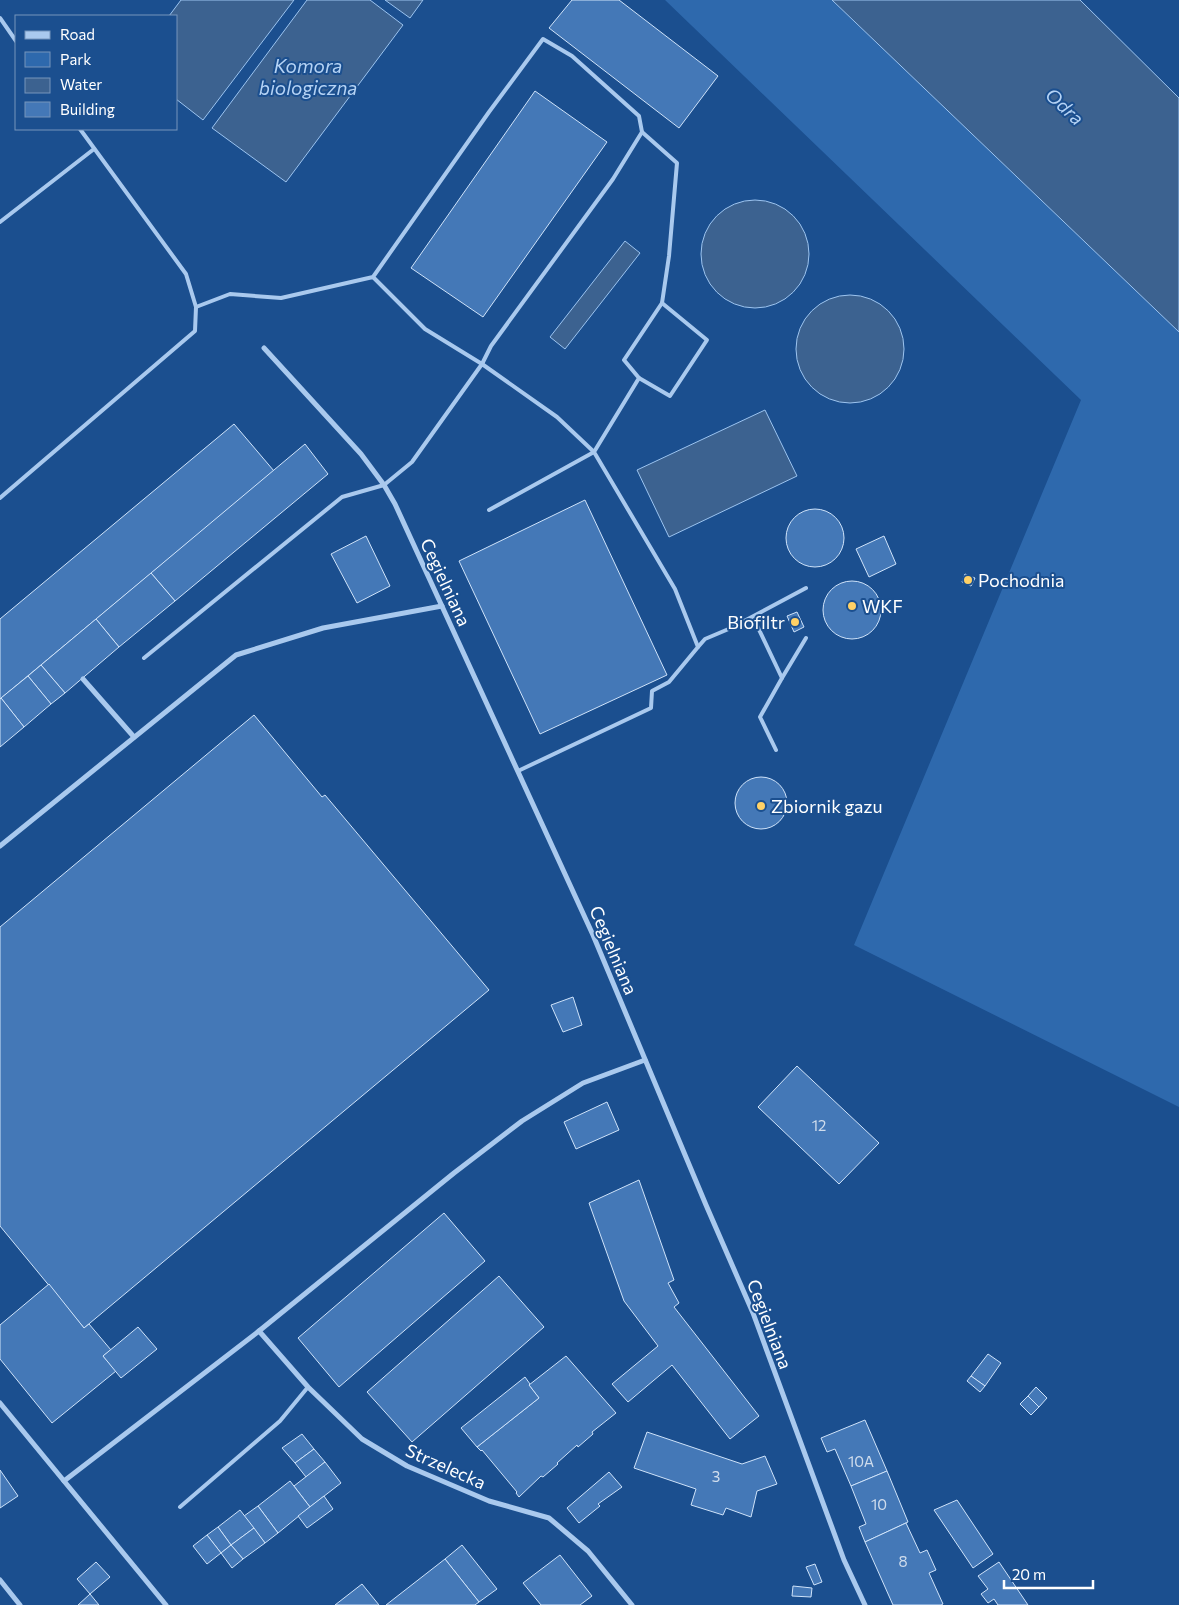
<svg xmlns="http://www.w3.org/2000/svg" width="1179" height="1605" viewBox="0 0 1179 1605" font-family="Commissioner,sans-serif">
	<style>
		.green { fill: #2e69ad }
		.water { fill: #3c6290; stroke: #9cc4f0 }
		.building { fill: #4478b7; stroke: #cfe3fa }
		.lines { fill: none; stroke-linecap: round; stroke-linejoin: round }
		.service { stroke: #a9c9ee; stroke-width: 4 }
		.minor { stroke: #a9c9ee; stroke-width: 5 }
		.poi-dot { fill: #ffd166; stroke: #1b4f8f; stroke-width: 2 }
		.labels { text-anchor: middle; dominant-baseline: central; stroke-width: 4; stroke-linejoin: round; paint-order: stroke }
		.number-label { font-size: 15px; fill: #d0dded }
		.poi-label { font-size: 18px; fill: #fff; stroke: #1b4f8f; text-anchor: start }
		.street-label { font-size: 18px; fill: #fff; stroke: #1b4f8f }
		.water-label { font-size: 19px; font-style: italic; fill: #b5d3f5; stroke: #1b4f8f }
	</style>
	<rect width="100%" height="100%" fill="#1b4f8f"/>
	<path class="green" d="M665 0H832L1179 332V1107L854 945 1081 400Z"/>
	<g class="water">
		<path d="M181 0H294L203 120 176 99V16H169Z"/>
		<path d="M307 0H370L403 25 286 182 212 128Z"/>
		<path d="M385 0H423L410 18Z"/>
		<path d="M832 0H1080L1179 98V332Z"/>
		<circle cx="755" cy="254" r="54"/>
		<path d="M625 241 640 253 565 349 550 337Z"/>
		<circle cx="850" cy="349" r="54"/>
		<path d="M765 410 797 476 669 537 637 470Z"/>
	</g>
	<g class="building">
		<path d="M572 0H619L718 76 679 128 549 28Z"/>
		<path d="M535 91 607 142 483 317 411 268Z"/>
		<path d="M234 424 274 471 0 699V619Z"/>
		<path d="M305 444 328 474 175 601 151 573Z"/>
		<path d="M585 500 667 675 540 734 459 561Z"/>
		<circle cx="815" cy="538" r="29"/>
		<path d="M366 536 390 586 357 603 331 554Z"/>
		<path d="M884 536 896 564 869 577 856 549Z"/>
		<path d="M151 573 175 601 119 647 96 619Z"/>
		<path d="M965 574 975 578 971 586 962 582Z"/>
		<circle cx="852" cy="610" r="29"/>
		<path d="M797 612 804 627 794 632 787 616Z"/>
		<path d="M96 619 119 647 65 693 41 665Z"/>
		<path d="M41 665 65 693 51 704 28 676Z"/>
		<path d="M28 676 51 704 24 727 1 698Z"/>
		<path d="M1 698 24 727 0 747V699Z"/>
		<path d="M254 715 322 797 325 795 489 990 84 1328 0 1226V927Z"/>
		<circle cx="761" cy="803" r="26"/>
		<path d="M573 997 582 1025 563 1032 551 1005Z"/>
		<path d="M797 1066 879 1143 839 1184 758 1107Z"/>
		<path d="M607 1102 619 1130 576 1149 564 1122Z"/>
		<path d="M639 1180 674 1280 668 1283 679 1303 674 1307 759 1416 730 1439 672 1365 628 1402 612 1384 658 1346 624 1301 589 1203Z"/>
		<path d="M444 1213 485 1261 339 1387 298 1338Z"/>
		<path d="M499 1276 544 1327 412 1442 367 1392Z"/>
		<path d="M49 1284 84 1328 89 1324 111 1350 103 1356 116 1371 52 1423 0 1359V1325Z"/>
		<path d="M138 1327 157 1349 121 1378 103 1356Z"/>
		<path d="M988 1354 1001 1363 985 1386 971 1376Z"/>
		<path d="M566 1356 616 1413 592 1432 593 1434 578 1447 577 1445 557 1463 558 1464 543 1477 541 1476 519 1497 516 1493 517 1492 482 1450 481 1451 477 1447 539 1398 529 1385Z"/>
		<path d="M971 1376 985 1386 980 1392 967 1381Z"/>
		<path d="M525 1377 530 1384 529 1385 539 1398 477 1447 461 1428Z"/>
		<path d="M1036 1387 1047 1398 1039 1407 1028 1396Z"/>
		<path d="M1028 1396 1039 1407 1031 1415 1020 1404Z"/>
		<path d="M865 1420 887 1471 851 1486 835 1449 827 1452 821 1438Z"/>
		<path d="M647 1432 742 1464 765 1456 777 1484 757 1491 751 1517 726 1508 723 1515 691 1505 696 1489 634 1468Z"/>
		<path d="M302 1434 314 1449 295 1463 282 1448Z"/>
		<path d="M314 1449 325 1462 306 1477 295 1463Z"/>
		<path d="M325 1462 341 1483 310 1507 294 1486Z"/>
		<path d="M0 1470 18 1496 0 1508Z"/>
		<path d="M887 1471 908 1522 865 1542 859 1527 866 1524 851 1486Z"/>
		<path d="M609 1472 622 1487 598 1504 600 1506 579 1523 567 1508Z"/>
		<path d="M290 1481 310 1507 278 1533 258 1506Z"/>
		<path d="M324 1496 333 1509 307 1528 298 1516Z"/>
		<path d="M957 1500 993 1554 973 1568 934 1510Z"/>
		<path d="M258 1506 278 1533 265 1543 244 1516Z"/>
		<path d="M240 1510 254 1528 231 1545 218 1527Z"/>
		<path d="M906 1523 920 1553 927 1550 936 1570 929 1573 943 1604 941 1605H893L865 1542Z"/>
		<path d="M218 1527 231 1545 221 1553 207 1535Z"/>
		<path d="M254 1528 265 1543 243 1559 231 1545Z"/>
		<path d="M207 1535 221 1553 207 1564 193 1546Z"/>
		<path d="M231 1545 243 1559 232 1568 221 1553Z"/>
		<path d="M462 1545 497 1589 479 1602 445 1559Z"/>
		<path d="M560 1555 592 1596 580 1605H541L523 1583Z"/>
		<path d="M445 1559 479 1602 475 1605H386Z"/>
		<path d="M96 1562 110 1577 90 1594 77 1579Z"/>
		<path d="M999 1562 1028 1605H998L994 1599 988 1603 981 1594 988 1589 978 1576Z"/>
		<path d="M815 1564 822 1582 814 1585 806 1567Z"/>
		<path d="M362 1584 379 1605H335Z"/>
		<path d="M793 1586 812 1588 811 1597 792 1596Z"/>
		<path d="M90 1594 99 1605H78Z"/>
	</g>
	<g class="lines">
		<g class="service">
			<path d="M0 18 16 41"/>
			<path d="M0 222 94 149"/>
			<path d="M196 307 230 294 281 298 373 277 489 112 543 39 572 56 639 116 642 132 613 179 491 346 482 364 425 329 373 277"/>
			<path d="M639 378 670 396 707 340 662 303"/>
			<path d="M0 498 195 331 196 307 186 274 80 129"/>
			<path d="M753 617 782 678 806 638"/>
			<path d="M698 647 705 639 731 628 806 588"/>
			<path d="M144 658 342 497 384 485 412 462 482 364 557 417 594 452 489 510"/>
			<path d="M776 750 760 717 782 678"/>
			<path d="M518 771 651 708 652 691 669 682 698 647 675 589 594 452 639 378 624 360 662 303 669 256 677 163 642 132"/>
			<path d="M180 1507 280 1421 308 1387"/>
		</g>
		<g class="minor">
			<path d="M264 348 361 454 384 485 395 504 593 935 706 1205 753 1313 844 1560 865 1605"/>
			<path d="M83 679 134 737"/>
			<path d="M0 846 236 655 323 628 442 606"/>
			<path d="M259 1331 308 1387 362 1439 407 1466 489 1501 549 1518 588 1551 632 1605"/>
			<path d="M0 1403 64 1481"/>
			<path d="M0 1580 20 1605"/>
			<path d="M166 1605 64 1481 259 1331 454 1173 522 1121 583 1083 645 1060"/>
		</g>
	</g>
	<g class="poi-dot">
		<circle cx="968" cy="580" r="5"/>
		<circle cx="852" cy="606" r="5"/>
		<circle cx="795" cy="622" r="5"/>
		<circle cx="761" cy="806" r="5"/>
	</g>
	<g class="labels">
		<g class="number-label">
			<text x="819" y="1125">12</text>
			<text x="861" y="1461">10A</text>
			<text x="716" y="1476">3</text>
			<text x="879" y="1504">10</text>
			<text x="903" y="1561">8</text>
		</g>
		<g class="poi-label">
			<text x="978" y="580">Pochodnia</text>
			<text x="862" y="606">WKF</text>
			<text x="785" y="622" text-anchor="end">Biofiltr</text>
			<text x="771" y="806">Zbiornik gazu</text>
		</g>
		<g class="street-label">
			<text transform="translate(446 582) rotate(65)">Cegielniana</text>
			<text transform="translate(614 950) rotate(67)">Cegielniana</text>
			<text transform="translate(770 1324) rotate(69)">Cegielniana</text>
			<text transform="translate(446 1466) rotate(24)">Strzelecka</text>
		</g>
		<g class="water-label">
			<text x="308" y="65">Komora<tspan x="308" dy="22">biologiczna</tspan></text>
			<text transform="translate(1065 106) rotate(43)">Odra</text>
		</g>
	</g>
	<rect x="15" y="15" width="162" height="115" fill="#1b4f8f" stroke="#7695bc"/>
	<rect x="25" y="31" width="25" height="8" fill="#a9c9ee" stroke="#7695bc"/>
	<text x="60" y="40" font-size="15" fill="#ffffff">Road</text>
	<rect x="25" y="52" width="25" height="15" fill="#2e69ad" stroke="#7695bc"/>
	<text x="60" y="65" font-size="15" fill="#ffffff">Park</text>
	<rect x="25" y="78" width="25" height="15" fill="#3c6290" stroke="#7695bc"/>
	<text x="60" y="90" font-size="15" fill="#ffffff">Water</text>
	<rect x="25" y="102" width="25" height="15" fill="#4478b7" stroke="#7695bc"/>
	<text x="60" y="115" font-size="15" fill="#ffffff">Building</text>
	<path d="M1004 1580v8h89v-8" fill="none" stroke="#ffffff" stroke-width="2.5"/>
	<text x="1012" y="1580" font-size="15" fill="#ffffff" stroke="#1b4f8f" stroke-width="4" paint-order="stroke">20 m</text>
</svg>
